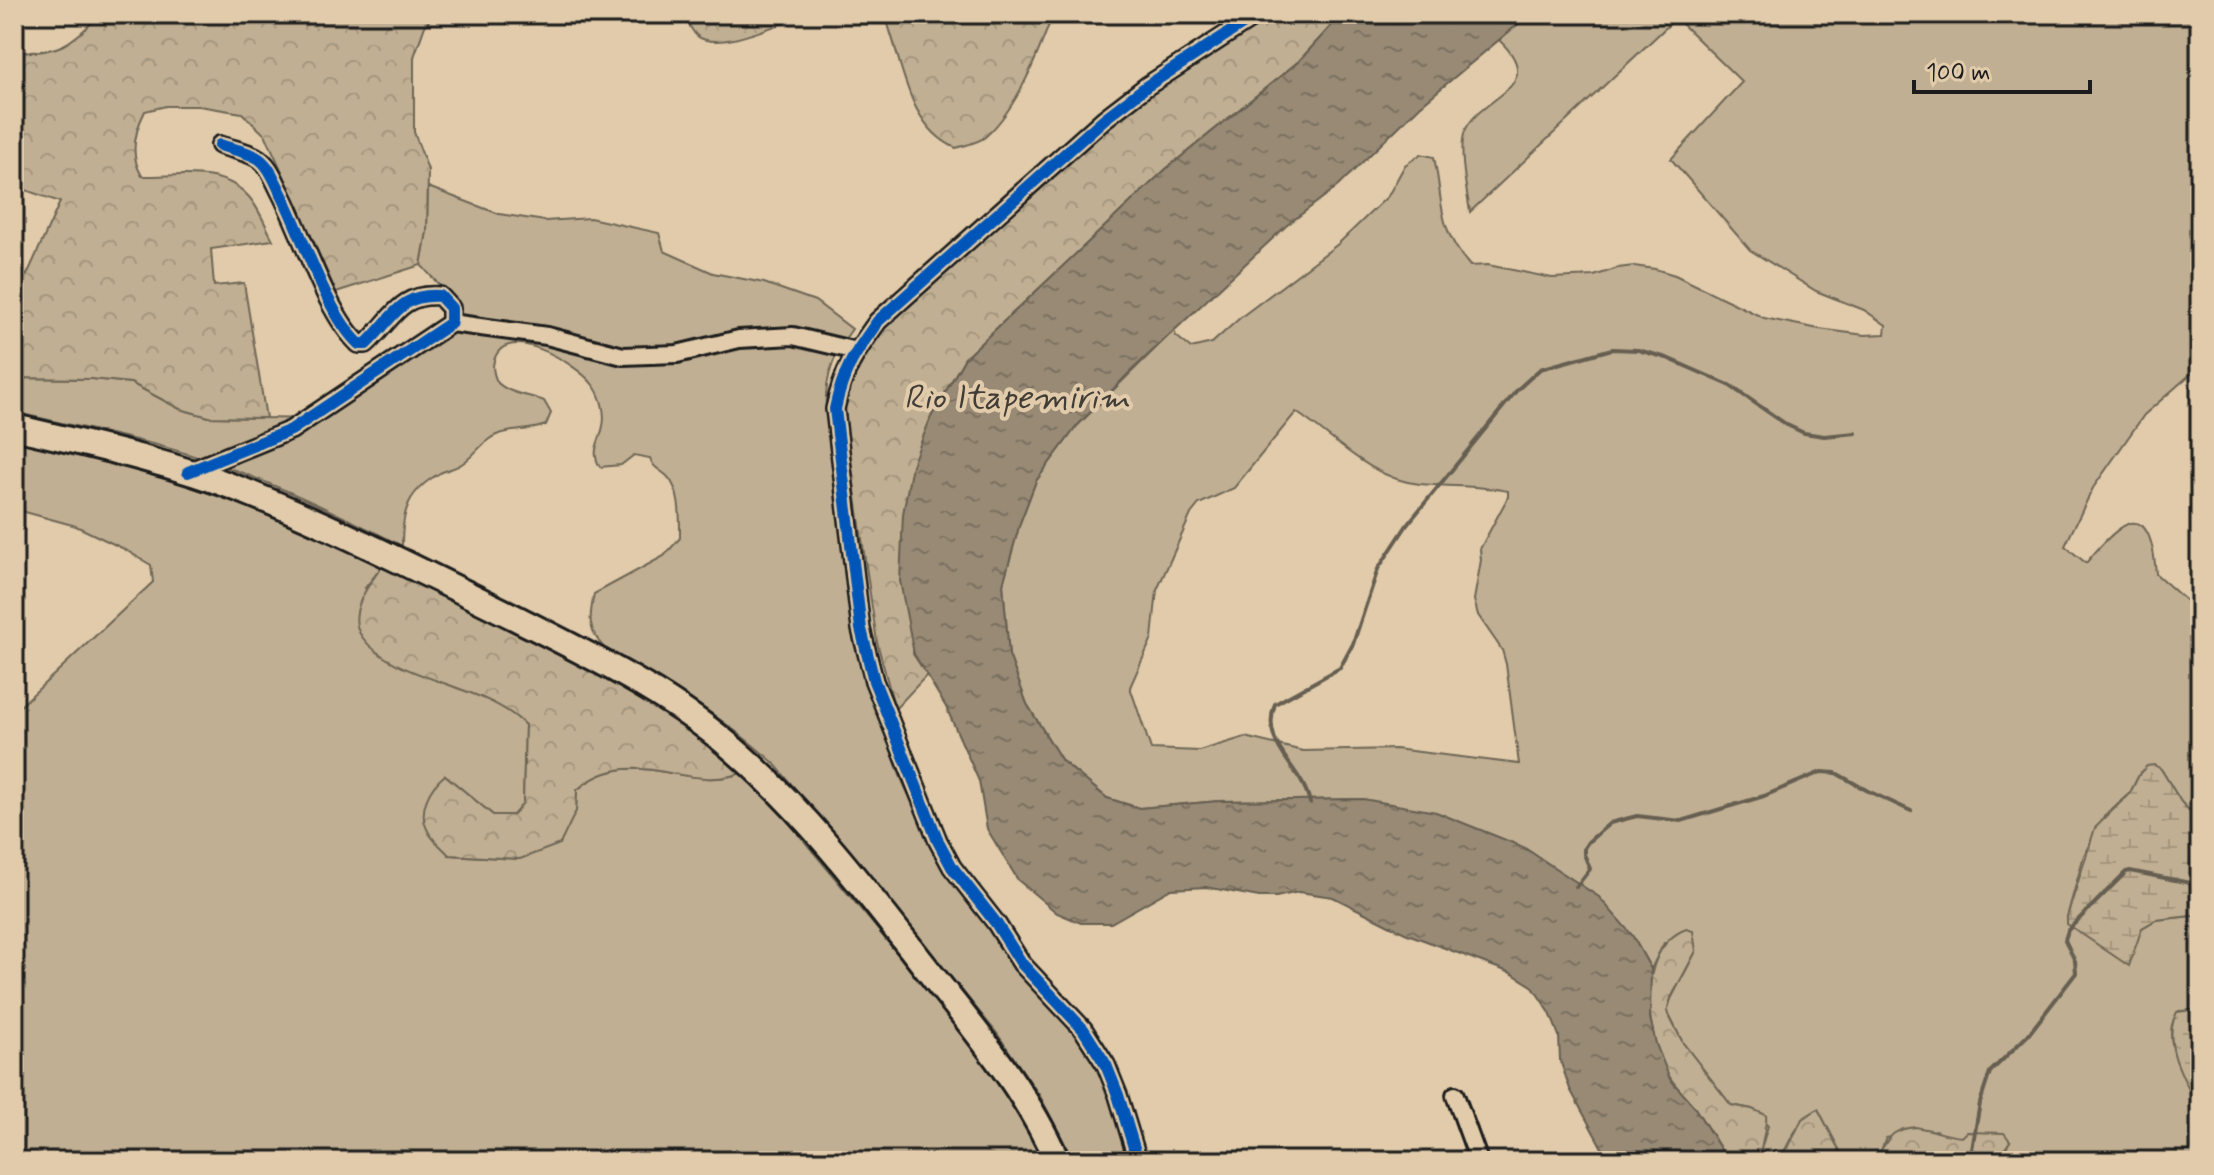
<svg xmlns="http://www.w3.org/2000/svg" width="2214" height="1175" viewBox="0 0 2214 1175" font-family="Mynerve,sans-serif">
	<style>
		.grass { fill: #c0af92; stroke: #6e6657; stroke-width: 2; fill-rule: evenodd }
		.forest { fill: url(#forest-crowns); stroke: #6e6657; stroke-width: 2 }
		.wetland { fill: url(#wetland-marsh); stroke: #6e6657; stroke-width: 2 }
		.water { fill: url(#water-ripples); stroke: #665e51; stroke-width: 2 }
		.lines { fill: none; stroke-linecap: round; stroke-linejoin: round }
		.stream { stroke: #665e51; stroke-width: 4 }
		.minor-casing { stroke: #1c1c1c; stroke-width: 22 }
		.highway-casing { stroke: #1c1c1c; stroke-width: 30 }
		.minor { stroke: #e1cbaa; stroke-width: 16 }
		.highway { stroke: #e1cbaa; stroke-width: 24 }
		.cycleway-casing { stroke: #e1cbaa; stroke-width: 17 }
		.cycleway { stroke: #0057b8; stroke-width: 12 }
		.labels { text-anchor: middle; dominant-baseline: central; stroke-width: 8; stroke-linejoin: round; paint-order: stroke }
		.water-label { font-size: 34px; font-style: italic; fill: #413d37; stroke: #e1cbaa }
	</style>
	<defs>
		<pattern id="forest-crowns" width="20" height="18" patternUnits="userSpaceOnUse" patternTransform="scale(2)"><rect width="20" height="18" fill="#c0af92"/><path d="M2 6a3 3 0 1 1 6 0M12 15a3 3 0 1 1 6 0" fill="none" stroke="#a4967d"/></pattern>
		<pattern id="wetland-marsh" width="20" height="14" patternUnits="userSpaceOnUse" patternTransform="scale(2)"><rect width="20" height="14" fill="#c0af92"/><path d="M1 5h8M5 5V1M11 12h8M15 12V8" fill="none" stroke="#a4967d"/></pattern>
		<pattern id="water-ripples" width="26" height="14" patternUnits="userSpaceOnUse" patternTransform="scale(2)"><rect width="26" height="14" fill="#988a75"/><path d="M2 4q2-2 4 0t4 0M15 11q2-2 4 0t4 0" fill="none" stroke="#7b705f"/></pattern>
	</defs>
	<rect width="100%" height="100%" fill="#e1cbaa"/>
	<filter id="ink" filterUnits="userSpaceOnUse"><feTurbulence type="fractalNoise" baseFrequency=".0125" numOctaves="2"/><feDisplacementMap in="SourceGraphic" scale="16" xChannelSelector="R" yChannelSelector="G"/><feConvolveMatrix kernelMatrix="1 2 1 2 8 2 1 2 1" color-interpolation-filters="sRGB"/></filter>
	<g filter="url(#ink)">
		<g class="grass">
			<path d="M1530 14H2195L2200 23V366L2144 415 2093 488 2065 546 2086 563C2122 519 2150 496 2156 574L2200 613V822L2181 802 2161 769 2140 773 2130 793 2105 815 2084 855 2067 917 2142 928 2156 920 2200 915V1010L2179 1011C2155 1040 2192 1082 2200 1110 2204 1125 2200 1146 2200 1161H1997L2010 1141 1943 1136 1936 1130 1886 1138 1880 1153 1872 1161H1845L1818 1109C1810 1117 1800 1124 1794 1133 1784 1148 1786 1161 1763 1161L1760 1152 1768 1126 1752 1109 1731 1105 1683 1043 1667 1011 1671 999 1696 951 1664 943 1651 969 1632 935 1363 799 1219 801 1139 808 1107 798 1062 761 1027 704 1009 655 1003 584 1020 523 1036 481 1077 426 1174 330 1176 336 1191 348 1212 343 1241 317 1338 244 1388 196 1405 165 1421 154 1434 157C1444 204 1436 226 1470 266L1488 265 1552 278 1594 276 1618 268 1634 266 1655 269 1675 275 1764 318 1819 329 1865 335 1885 334 1886 325 1864 310 1816 291 1750 250 1671 159 1742 82 1676 18 1470 212C1467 192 1458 149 1465 131 1479 96 1550 88 1499 40ZM1296 412C1334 437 1372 480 1420 484 1449 487 1478 485 1508 491V497L1480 549 1481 560 1474 600 1478 615 1502 650 1506 664 1519 764 1395 749 1303 751 1245 737 1199 751 1151 749 1130 687 1152 638 1157 590 1191 514 1199 504 1234 488Z"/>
			<path d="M428 187 499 214 545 221 590 218 659 233 664 251 713 273 764 283 815 301 852 329C833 354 824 380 826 411L873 699 901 778 924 828 1091 1050 1111 1093 1129 1161H1074L1040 1096 996 1032 773 762C721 717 666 680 605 649 587 629 589 618 594 594L664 556 680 538C680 519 681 490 667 476 659 469 653 468 650 458L634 455 621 465 600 467C590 451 600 442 603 426 606 413 601 395 593 385 578 364 499 316 493 366 493 371 495 379 498 383 509 394 531 395 544 401L551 413 546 425C529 431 519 429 503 433 484 437 478 453 463 463 457 468 448 469 440 473 408 491 402 510 402 546 326 507 247 470 164 447 114 434 64 424 14 412V378L91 379 131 383 180 409 209 417 319 419 374 367 460 308 421 265 427 231Z"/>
			<path d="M14 437 158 471 229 496 384 564 365 588 454 687 484 697 514 714 525 725 523 804 513 815H493L445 775 449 855 519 859 576 811 577 790C634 740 689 797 746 771L976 1048 993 1070 1047 1161H14V712L153 582 151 565 122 548 76 526 14 509Z"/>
		</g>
		<g class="forest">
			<path d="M101 14H434L425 26 414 57V132L428 170 427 231 421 265 336 292 266 136 242 113 199 106H166L145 111C135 131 129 155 142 176 177 177 222 166 249 197 259 208 266 227 273 240L211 249 214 286 244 283 266 418 209 417 180 409 131 383 91 379 14 378V272L27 275 60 202 14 186V52C60 54 69 45 101 14Z"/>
			<path d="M682 14H810C784 20 718 55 696 35 691 29 686 20 682 14Z"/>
			<path d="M884 14H1053C1038 54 1018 108 985 137 978 143 965 145 956 148 905 125 903 59 884 14Z"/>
			<path d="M1259 14H1342L1299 61 1166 169 965 358 931 417 913 654 927 675 895 709 877 642 843 408V398L865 342 1105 127Z"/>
			<path d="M384 564 630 690 655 704 746 771C689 797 634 740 577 790L576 811 560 844 520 859 449 855C443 848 432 840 428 831 417 811 429 788 445 775L493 815H514L523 803 525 725C484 683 394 681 362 637 345 614 370 582 384 564Z"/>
			<path d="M1686 929 1693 931 1696 951 1671 998 1667 1012 1683 1043 1731 1105 1752 1109 1766 1115C1768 1130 1757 1148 1763 1161H1728C1717 1143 1706 1125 1695 1108 1688 1098 1677 1089 1671 1079 1646 1040 1633 950 1686 929Z"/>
			<path d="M1818 1109 1845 1161H1773L1789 1146 1802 1119Z"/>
			<path d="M1915 1127C1932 1129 1945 1136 1962 1137L1967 1132 2004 1133 2010 1141 1997 1161H1872C1890 1143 1885 1130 1915 1127Z"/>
		</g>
		<g class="wetland">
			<path d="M2154 765 2161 769 2181 802 2200 822V915L2156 920 2142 928 2129 966 2067 924V917L2095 828 2130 793 2140 773 2147 766Z"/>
			<path d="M2199 1009 2200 1010V1111C2186 1082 2160 1044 2177 1012Z"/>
		</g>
		<path class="water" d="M1342 14H1530L1420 106 1338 186 1286 226 1131 371 1077 426 1036 481 1020 523 1003 584 1009 655 1027 704 1062 761 1107 798 1139 808 1219 801 1363 799 1436 812 1523 847 1599 897 1632 935 1651 969 1650 1018 1656 1044 1670 1079 1693 1105 1728 1161H1609L1570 1089 1560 1060 1559 1036 1550 1013 1532 986 1511 973 1405 933 1333 897 1299 892 1276 897H1259L1206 887 1171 889 1111 923H1081L1057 913 1018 880 987 829 979 781 946 707 914 654 900 581 903 514 912 465 931 417 965 358 1166 169 1299 61Z"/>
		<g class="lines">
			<g class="stream">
				<path d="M1310 803C1303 767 1259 746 1275 704L1340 668 1353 644 1378 569 1407 525 1517 390 1540 369 1612 349 1638 350 1667 358 1729 385 1787 425 1804 433 1824 436 1856 433"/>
				<path d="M1576 887 1590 869 1584 854V848L1588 842 1610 823 1637 816 1681 821 1764 796 1821 772 1836 773 1868 791 1911 811"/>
				<path d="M2200 1031C2188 1051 2185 1066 2200 1085"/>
				<path d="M1857 1161 1879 1156 1894 1161"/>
				<path d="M1970 1161 1980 1103 1990 1072 2028 1035 2076 973 2075 961 2065 940 2068 930 2126 872 2130 871 2200 885"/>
			</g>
			<defs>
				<g id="minor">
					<path d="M451 323 547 336 623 356 677 354 739 339 793 336 856 351"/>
					<path d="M188 472 291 430 451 323V308L440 296C399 293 393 319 366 344H359C326 313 303 235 280 191 274 179 268 163 256 157 245 151 231 149 220 145"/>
					<path d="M1455 1095 1479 1161"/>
					<path d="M1138 1161 1118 1095 1106 1065 1083 1029 1022 964 996 923 952 867 938 841 874 681 861 629 835 409C843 370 855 353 878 321L1104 119 1147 86 1258 14"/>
				</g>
				<path id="highway" d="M14 427C91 445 170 462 244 491 336 528 425 573 514 617 593 657 673 695 740 755 810 817 866 891 923 964 972 1027 1025 1087 1057 1161"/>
			</defs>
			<use href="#minor" class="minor-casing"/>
			<use href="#highway" class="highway-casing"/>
			<use href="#minor" class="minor"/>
			<use href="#highway" class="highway"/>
			<defs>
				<g id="cycleway">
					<path d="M188 472 291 430 451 323V308L440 296C399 293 393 319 366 344H359C326 313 303 235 280 191 274 179 268 163 256 157 245 151 231 149 220 145"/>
					<path d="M1138 1161 1118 1095 1106 1065 1083 1029 1022 964 996 923 952 867 938 841 874 681 861 629 835 409C843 370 855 353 878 321L1104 119 1147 86 1258 14"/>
				</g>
			</defs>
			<use href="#cycleway" class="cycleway-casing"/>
			<use href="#cycleway" class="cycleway"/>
		</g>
	</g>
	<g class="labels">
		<g class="water-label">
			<text x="1017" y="398">Rio Itapemirim</text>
		</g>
	</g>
	<rect width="2214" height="1175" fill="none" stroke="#e1cbaa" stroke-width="48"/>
	<rect x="24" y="24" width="2166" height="1127" fill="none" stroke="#1c1c1c" stroke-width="3" filter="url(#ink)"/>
	<path d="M1914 80v12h176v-12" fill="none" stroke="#1c1c1c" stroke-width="4"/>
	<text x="1926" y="80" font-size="24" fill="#1c1c1c" stroke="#e1cbaa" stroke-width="6" paint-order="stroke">100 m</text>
</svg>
